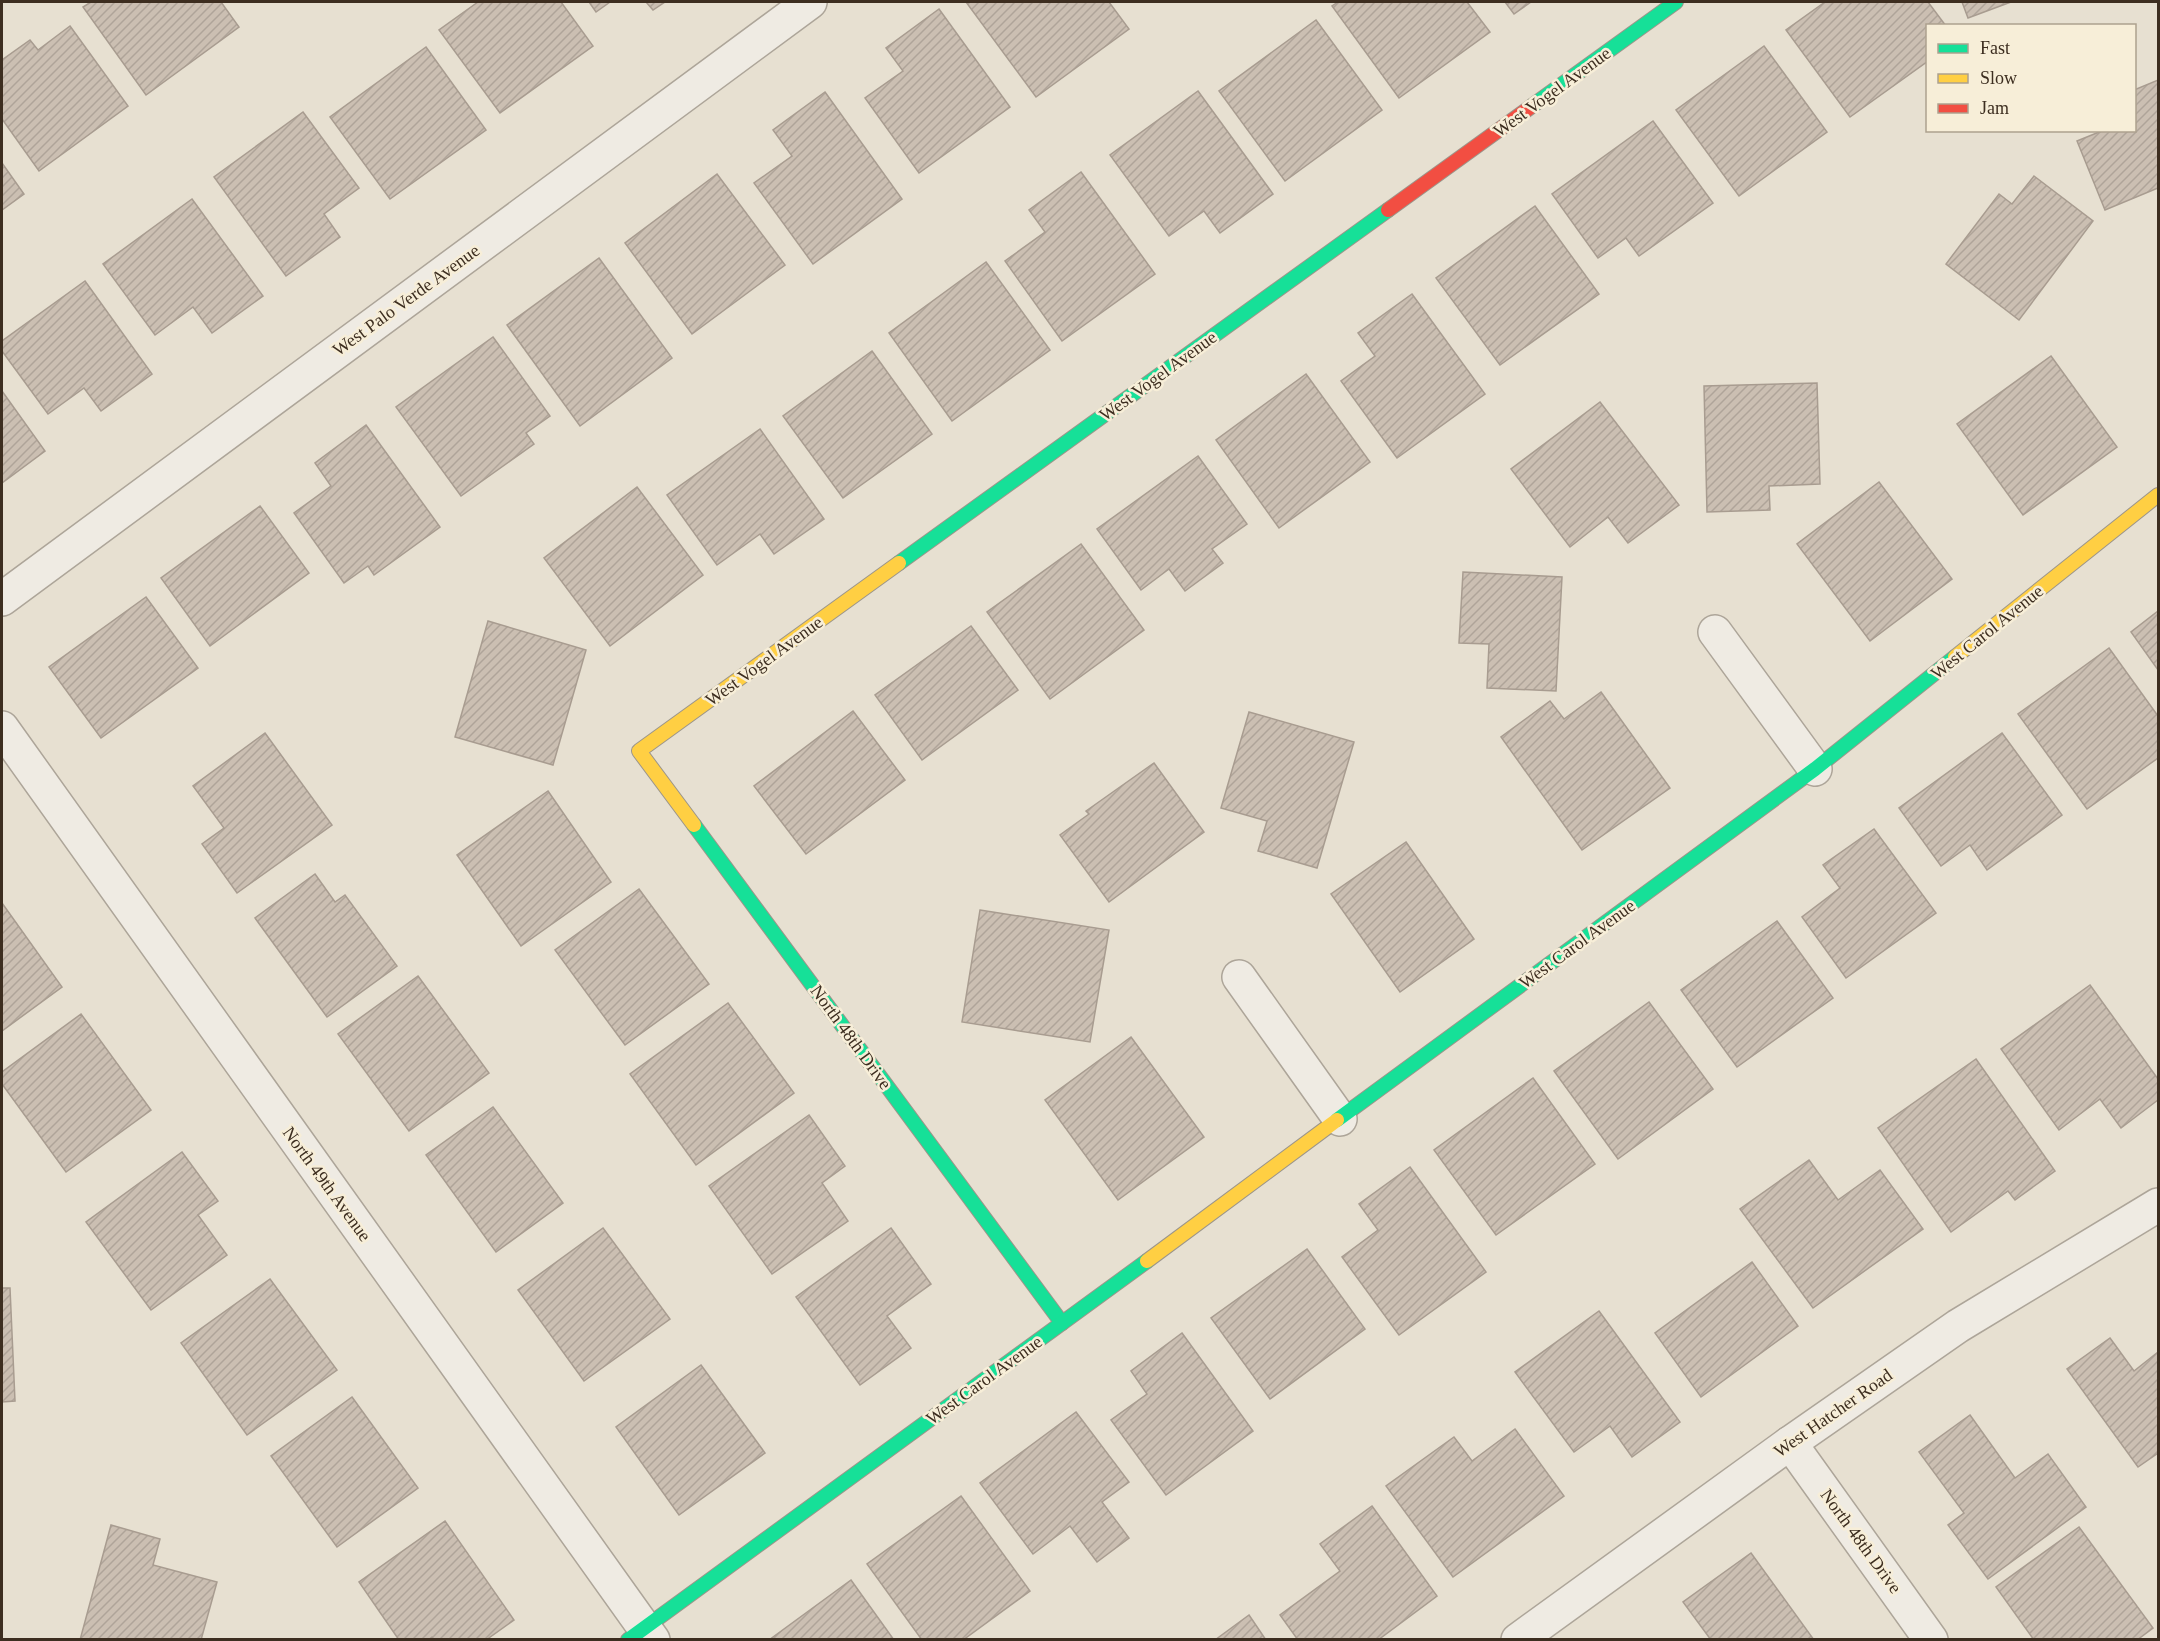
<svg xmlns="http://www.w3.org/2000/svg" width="2160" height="1641" viewBox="0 0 2160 1641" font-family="Georgia,serif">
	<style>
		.building { fill: url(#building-hatch); stroke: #a89c90; stroke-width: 1.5 }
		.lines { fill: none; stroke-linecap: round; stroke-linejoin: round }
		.street-casing { stroke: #ada599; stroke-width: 36 }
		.fast-casing { stroke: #9c958a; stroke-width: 16 }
		.slow-casing { stroke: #9c958a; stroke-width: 16 }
		.jam-casing { stroke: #9c958a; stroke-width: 16 }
		.street { stroke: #efebe3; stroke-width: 33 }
		.fast { stroke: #16e098; stroke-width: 14 }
		.slow { stroke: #ffcf43; stroke-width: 14 }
		.jam { stroke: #f24e42; stroke-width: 14 }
		.labels { text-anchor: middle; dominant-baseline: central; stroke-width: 5; stroke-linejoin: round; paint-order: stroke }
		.street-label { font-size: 18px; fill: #3d2e20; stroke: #f7eed8 }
	</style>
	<defs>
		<pattern id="building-hatch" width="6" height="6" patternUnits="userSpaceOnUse" patternTransform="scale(1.5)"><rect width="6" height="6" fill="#cbbfb2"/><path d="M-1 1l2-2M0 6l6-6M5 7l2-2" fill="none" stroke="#afa499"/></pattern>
	</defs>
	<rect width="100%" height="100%" fill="#e7e0d1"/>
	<g class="building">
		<path d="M91 2H221L239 27 146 95 83 7Z"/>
		<path d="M478 2H561L593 46 500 113 439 30Z"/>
		<path d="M589 2H610L596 12Z"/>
		<path d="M646 2H665L653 10Z"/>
		<path d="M966 2H1109L1129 29 1036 97Z"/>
		<path d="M1338 2H1467L1490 32 1399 98 1332 6Z"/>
		<path d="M1505 2H1531L1514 14Z"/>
		<path d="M1825 2H1928L1946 26H1928V61L1850 117 1786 30Z"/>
		<path d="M1962 2H2011L1968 18Z"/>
		<path d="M939 9 1010 107 919 173 865 98 903 71 886 48Z"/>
		<path d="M1316 20 1382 110 1285 181 1219 91Z"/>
		<path d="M70 26 128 106 39 171 2 119V60L30 40 38 50Z"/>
		<path d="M1764 46 1827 132 1739 196 1676 110Z"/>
		<path d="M426 47 486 130 390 199 330 117Z"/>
		<path d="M2158 80V188L2105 210 2077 141 2104 130H2134V90Z"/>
		<path d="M1198 91 1273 194 1220 233 1204 211 1169 236 1110 155Z"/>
		<path d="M825 92 902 199 813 264 754 183 792 156 773 130Z"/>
		<path d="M303 112 359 188 324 214 340 237 286 276 214 177Z"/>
		<path d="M1653 121 1713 203 1639 256 1626 238 1598 258 1552 194Z"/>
		<path d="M2 163 24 194 2 210Z"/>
		<path d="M1081 172 1155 274 1062 341 1005 261 1045 232 1029 210Z"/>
		<path d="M717 174 785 265 692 334 625 243Z"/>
		<path d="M2034 176 2093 221 2019 320 1946 264 1999 194 2012 204Z"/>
		<path d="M192 199 263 296 212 333 193 307 155 335 103 264Z"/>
		<path d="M1535 206 1599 294 1500 365 1436 278Z"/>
		<path d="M599 258 672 358 580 426 507 325Z"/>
		<path d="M986 262 1050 350 952 421 889 333Z"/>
		<path d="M85 281 152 374 101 411 84 388 48 414 2 351V341Z"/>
		<path d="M1412 294 1485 394 1397 458 1341 381 1375 356 1358 333Z"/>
		<path d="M493 337 550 416 526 433 534 444 461 496 396 407Z"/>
		<path d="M872 351 932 434 843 498 783 416Z"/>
		<path d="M2051 356 2117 447 2023 515 1957 424Z"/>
		<path d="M1306 374 1370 462 1279 528 1216 440Z"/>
		<path d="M1817 383 1820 484 1769 486 1770 510 1707 512 1704 386Z"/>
		<path d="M2 391 45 451 2 483Z"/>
		<path d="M1600 402 1679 505 1628 543 1608 517 1570 547 1511 469Z"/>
		<path d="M366 425 440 527 374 575 368 566 344 583 294 513 331 486 315 463Z"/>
		<path d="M760 429 824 519 774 554 760 534 717 565 667 495Z"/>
		<path d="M1198 456 1247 524 1212 549 1223 563 1185 591 1169 569 1141 590 1097 529Z"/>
		<path d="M1879 482 1952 579 1870 641 1797 544Z"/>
		<path d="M637 487 703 575 610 646 544 558Z"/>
		<path d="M260 506 309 573 210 646 161 578Z"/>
		<path d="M1081 544 1144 630 1050 699 987 612Z"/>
		<path d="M1463 572 1562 577 1556 691 1487 688 1489 644 1459 643Z"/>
		<path d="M146 597 198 668 101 738 49 667Z"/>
		<path d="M2158 611V670L2131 632Z"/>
		<path d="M488 621 586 650 553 765 455 737Z"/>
		<path d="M971 626 1018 690 922 760 875 695Z"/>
		<path d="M2109 648 2158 716V758L2087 809 2018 714Z"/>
		<path d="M1601 692 1670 788 1582 850 1501 737 1550 701 1564 719Z"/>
		<path d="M853 711 905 780 806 854 754 786Z"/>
		<path d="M1249 712 1354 742 1317 868 1258 851 1267 821 1221 808Z"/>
		<path d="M265 733 332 825 237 893 202 844 224 828 193 786Z"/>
		<path d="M2002 733 2062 815 1987 870 1970 845 1941 866 1899 808Z"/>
		<path d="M1154 763 1204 832 1109 902 1060 835 1089 814 1086 811Z"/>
		<path d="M548 791 611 882 521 946 457 855Z"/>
		<path d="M1874 829 1936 913 1846 978 1802 917 1840 888 1823 865Z"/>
		<path d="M1406 842 1474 939 1400 992 1331 894Z"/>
		<path d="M315 874 335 902 345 895 397 966 327 1017 255 918Z"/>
		<path d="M639 889 709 984 625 1045 555 950Z"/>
		<path d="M2 903 62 987 2 1031Z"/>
		<path d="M980 910 1109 930 1090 1042 962 1022Z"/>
		<path d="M1777 921 1833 998 1737 1067 1681 990Z"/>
		<path d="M418 976 489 1073 409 1131 338 1034Z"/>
		<path d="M2090 985 2158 1079V1100L2121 1128 2100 1099 2059 1130 2001 1049Z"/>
		<path d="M1649 1002 1713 1089 1618 1159 1554 1071Z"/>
		<path d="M728 1003 794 1093 696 1165 630 1074Z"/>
		<path d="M81 1014 151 1110 66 1172 2 1084V1072Z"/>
		<path d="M1131 1037 1204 1137 1118 1200 1045 1100Z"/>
		<path d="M1976 1059 2055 1171 2015 1200 2008 1191 1951 1232 1878 1128Z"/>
		<path d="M1533 1078 1595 1164 1496 1235 1434 1150Z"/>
		<path d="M493 1107 563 1203 496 1252 426 1155Z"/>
		<path d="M809 1115 845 1166 822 1183 848 1221 772 1274 709 1186Z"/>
		<path d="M182 1152 218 1201 198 1215 227 1255 151 1310 86 1222Z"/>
		<path d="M1809 1160 1838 1200 1880 1170 1923 1229 1813 1308 1740 1209Z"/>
		<path d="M1410 1167 1486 1272 1399 1335 1342 1257 1378 1230 1359 1204Z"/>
		<path d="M603 1228 670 1319 584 1381 518 1290Z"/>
		<path d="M891 1228 931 1284 887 1316 911 1348 860 1385 796 1297Z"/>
		<path d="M1307 1249 1365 1329 1270 1399 1211 1318Z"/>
		<path d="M1752 1262 1798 1326 1701 1397 1655 1333Z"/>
		<path d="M270 1279 337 1370 247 1435 181 1343Z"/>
		<path d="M2 1288H10L15 1401 2 1402Z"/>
		<path d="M1599 1311 1680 1422 1632 1457 1610 1426 1574 1452 1515 1372Z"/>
		<path d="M1182 1333 1253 1431 1166 1495 1111 1420 1147 1394 1131 1371Z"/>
		<path d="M2110 1338 2134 1371 2158 1352V1453L2138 1467 2067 1369Z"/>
		<path d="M701 1365 765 1453 679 1515 616 1427Z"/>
		<path d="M352 1397 418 1488 337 1547 271 1456Z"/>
		<path d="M1076 1412 1129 1482 1102 1502 1129 1538 1097 1562 1070 1526 1033 1554 980 1483Z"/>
		<path d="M1970 1415 2015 1478 2048 1454 2086 1507 1988 1579 1948 1525 1964 1513 1919 1452Z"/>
		<path d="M1515 1429 1564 1496 1453 1577 1386 1486 1454 1437 1472 1461Z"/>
		<path d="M961 1496 1030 1591 963 1640H922L867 1564Z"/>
		<path d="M1372 1506 1437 1596 1378 1640H1298L1280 1615 1340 1571 1320 1544Z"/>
		<path d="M445 1521 514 1620 486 1640H434L432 1637 428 1640H399L359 1582Z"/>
		<path d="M111 1525 160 1539 153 1565 217 1582 201 1640H80Z"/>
		<path d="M2079 1527 2153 1628 2137 1640H2034L1996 1587Z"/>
		<path d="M1751 1553 1814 1640H1711L1683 1602Z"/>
		<path d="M851 1580 894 1640H769Z"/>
		<path d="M1249 1615 1266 1640H1215Z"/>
	</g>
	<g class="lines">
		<defs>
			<g id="street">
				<path d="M2 599 810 2"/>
				<path d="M1715 632 1815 769"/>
				<path d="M2 728 653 1640"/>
				<path d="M1239 977 1340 1119"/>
				<path d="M1790 1443 1931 1640"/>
				<path d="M1518 1640 1790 1443 1958 1326 2158 1205"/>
			</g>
			<g id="fast">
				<path d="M1532 106 1676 2"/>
				<path d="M899 563 1388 210"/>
				<path d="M694 825 1062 1323"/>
				<path d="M1337 1120 1815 769 1955 657"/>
				<path d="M628 1640 1147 1261"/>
			</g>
			<g id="slow">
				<path d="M1955 657 2158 495"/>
				<path d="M694 825 639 751 899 563"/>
				<path d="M1147 1261 1337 1120"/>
			</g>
			<path id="jam" d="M1388 210 1532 106"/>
		</defs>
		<use href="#street" class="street-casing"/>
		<use href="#fast" class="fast-casing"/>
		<use href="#slow" class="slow-casing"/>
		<use href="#jam" class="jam-casing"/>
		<use href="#street" class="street"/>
		<use href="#fast" class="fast"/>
		<use href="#slow" class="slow"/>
		<use href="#jam" class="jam"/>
	</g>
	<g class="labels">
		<g class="street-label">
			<text transform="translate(1552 92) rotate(-36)">West Vogel Avenue</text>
			<text transform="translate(406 300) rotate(-36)">West Palo Verde Avenue</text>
			<text transform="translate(1158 376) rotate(-36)">West Vogel Avenue</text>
			<text transform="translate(1987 632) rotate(-39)">West Carol Avenue</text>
			<text transform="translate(764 661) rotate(-36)">West Vogel Avenue</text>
			<text transform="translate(1577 944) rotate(-36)">West Carol Avenue</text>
			<text transform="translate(851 1037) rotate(54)">North 48th Drive</text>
			<text transform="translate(327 1184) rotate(54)">North 49th Avenue</text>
			<text transform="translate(984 1380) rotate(-36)">West Carol Avenue</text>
			<text transform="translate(1833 1413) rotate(-35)">West Hatcher Road</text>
			<text transform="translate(1861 1541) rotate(54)">North 48th Drive</text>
		</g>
	</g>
	<rect width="2160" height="1641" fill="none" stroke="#3d2e20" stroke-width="6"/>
	<rect x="1926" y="24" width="210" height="108" fill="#f7eed8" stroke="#ada18e" stroke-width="1.5"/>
	<rect x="1938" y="44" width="30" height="9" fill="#16e098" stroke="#ada18e" stroke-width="1.5"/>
	<text x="1980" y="54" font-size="18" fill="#3d2e20">Fast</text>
	<rect x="1938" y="74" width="30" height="9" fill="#ffcf43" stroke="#ada18e" stroke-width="1.5"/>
	<text x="1980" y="84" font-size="18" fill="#3d2e20">Slow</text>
	<rect x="1938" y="104" width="30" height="9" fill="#f24e42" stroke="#ada18e" stroke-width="1.5"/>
	<text x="1980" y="114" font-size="18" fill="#3d2e20">Jam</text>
</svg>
